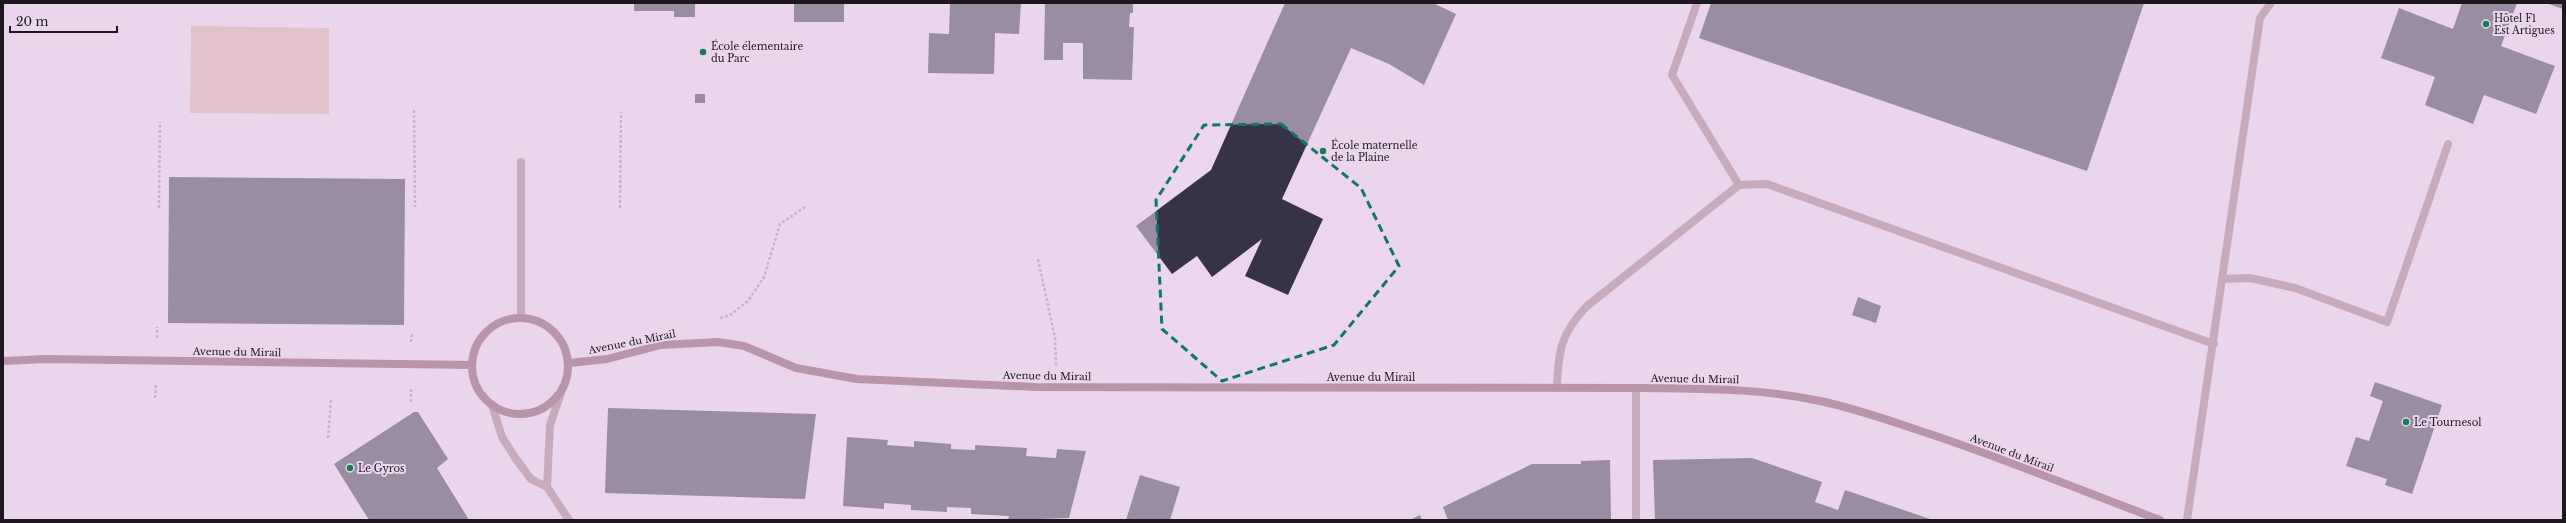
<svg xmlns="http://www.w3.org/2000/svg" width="2566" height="523" viewBox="0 0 2566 523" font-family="'Libre Baskerville',serif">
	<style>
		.green { fill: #d7a9a2 }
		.building { fill: #363349 }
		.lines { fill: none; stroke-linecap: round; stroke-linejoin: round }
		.path { stroke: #9c8c9e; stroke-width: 2.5; stroke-dasharray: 3 2; stroke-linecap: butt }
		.lane { stroke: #9e7784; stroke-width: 8 }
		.street { stroke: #9e7784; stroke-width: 8 }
		.secondary { stroke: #7c455a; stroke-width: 8 }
		.marked { fill: none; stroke: #0f766e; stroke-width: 3; stroke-dasharray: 8 5; stroke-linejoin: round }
		.poi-dot { fill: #177e59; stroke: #ebd6ed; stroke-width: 1.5 }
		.labels { text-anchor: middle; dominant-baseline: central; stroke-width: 4; stroke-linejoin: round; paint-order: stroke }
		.poi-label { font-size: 10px; fill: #1e171f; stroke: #ebd6ed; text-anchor: start }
		.street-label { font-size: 10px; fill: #1e171f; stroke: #ebd6ed }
	</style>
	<rect width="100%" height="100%" fill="#ebd6ed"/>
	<path class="green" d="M191 26 329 28V114L190 113Z"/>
	<g class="building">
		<path d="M634 3H695V17H674V11H634Z"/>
		<rect x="794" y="3" width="50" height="19"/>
		<path d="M950 3H1021L1019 34 995 33 994 74 928 73 929 33 949 34Z"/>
		<path d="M1045 3H1133V13H1130L1129 27H1134L1132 80 1083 79V43H1063V60H1044Z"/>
		<path d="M1285 3H1433L1456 14 1424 85 1389 64 1351 48 1282 199 1323 219 1288 295 1245 276 1262 239 1212 277 1197 256 1172 274 1136 226 1211 170Z"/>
		<path d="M1711 3H2144L2087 171 1699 38Z"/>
		<path d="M2462 3H2517L2501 46 2555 66 2536 114 2484 95 2473 124 2425 105 2435 77 2381 58 2399 8 2453 29Z"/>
		<path d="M2546 3H2563V9Z"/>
		<rect x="695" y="94" width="10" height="9"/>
		<path d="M169 177 405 179 404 325 168 323Z"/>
		<path d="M1858 297 1881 306 1876 323 1852 315Z"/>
		<path d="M2375 382 2442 405 2412 494 2385 485 2387 479 2346 466 2356 437 2369 441 2383 401 2370 396Z"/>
		<path d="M608 408 816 414 805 499 605 493Z"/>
		<path d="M414 412H418L448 459 437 468 469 520H369L334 464Z"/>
		<path d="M847 437 888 440 887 445 914 447V441L951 444V449L975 450V445L1027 448 1026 456 1056 458 1057 449 1086 451 1069 518 1008 520 1009 516 971 514V508L947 507V512L911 510V505L884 503V509L843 506Z"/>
		<path d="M1752 458 1822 482 1815 502 1838 510 1845 490 1933 520H1655L1653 460Z"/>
		<path d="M1610 460 1611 520H1448L1443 507 1532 464H1581V461Z"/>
		<path d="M1140 475 1180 487 1170 520H1126Z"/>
		<path d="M1420 515 1422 520H1410Z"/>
	</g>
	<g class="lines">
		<g class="path">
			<path d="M414 110 415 207"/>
			<path d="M159 208 160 122"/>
			<path d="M620 208 621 112"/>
			<path d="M1038 259 1055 338 1056 365"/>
			<path d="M720 318 730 315 748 301 764 277 780 224 805 207"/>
			<path d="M157 338V327"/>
			<path d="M411 342 412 332"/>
			<path d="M155 398 156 383"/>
			<path d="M411 402V387"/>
			<path d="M328 438 331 400"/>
		</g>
		<g class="lane">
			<path d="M1697 3 1672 75 1739 185"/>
			<path d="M2271 3 2260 18 2222 279 2250 278 2295 288 2387 322 2448 144"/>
			<path d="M1557 388C1558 351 1561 333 1587 306L1739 185 1767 184 2214 344"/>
		</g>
		<g class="street">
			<path d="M521 162V317"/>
			<path d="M492 405 502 437 516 459 531 479 547 487 569 520"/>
			<path d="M547 487 550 425 561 393"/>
			<path d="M1636 520V388"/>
			<path d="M2187 520 2222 279"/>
		</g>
		<g class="secondary">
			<circle cx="520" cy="366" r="48"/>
			<path d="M3 361 46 359 471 365"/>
			<path d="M569 363 607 359 661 345 718 342 744 346 796 368 857 379 1036 387 1642 388C1702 389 1761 388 1820 401 1859 409 1896 423 1933 435 2010 461 2085 492 2160 520"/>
		</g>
	</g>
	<path d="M0 0H2566V523H0ZM1281 124 1361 188 1399 266 1334 345 1222 381 1162 329 1156 200 1204 125Z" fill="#ebd6ed" fill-opacity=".55" fill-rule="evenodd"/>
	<path class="marked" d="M1281 124 1361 188 1399 266 1334 345 1222 381 1162 329 1156 200 1204 125Z"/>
	<g class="poi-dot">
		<circle cx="2486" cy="24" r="4"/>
		<circle cx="703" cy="52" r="4"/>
		<circle cx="1323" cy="151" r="4"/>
		<circle cx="2406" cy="422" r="4"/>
		<circle cx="350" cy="468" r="4"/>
	</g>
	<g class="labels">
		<g class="poi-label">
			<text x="2494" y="18">Hôtel F1<tspan x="2494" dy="12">Est Artigues</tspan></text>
			<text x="711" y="46">École élementaire<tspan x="711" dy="12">du Parc</tspan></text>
			<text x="1331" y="145">École maternelle<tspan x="1331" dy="12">de la Plaine</tspan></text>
			<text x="2414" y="422">Le Tournesol</text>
			<text x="358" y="468">Le Gyros</text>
		</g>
		<g class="street-label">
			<text transform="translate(632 342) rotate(-11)">Avenue du Mirail</text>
			<text transform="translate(237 352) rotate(1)">Avenue du Mirail</text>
			<text transform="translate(1047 376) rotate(1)">Avenue du Mirail</text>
			<text x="1371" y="377">Avenue du Mirail</text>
			<text transform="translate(1695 379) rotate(1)">Avenue du Mirail</text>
			<text transform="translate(2012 453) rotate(21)">Avenue du Mirail</text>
		</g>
	</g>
	<rect width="2566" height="523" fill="none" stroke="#1e171f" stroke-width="8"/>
	<path d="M10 26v6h107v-6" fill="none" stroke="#1e171f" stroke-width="2"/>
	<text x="16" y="26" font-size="12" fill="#1e171f" stroke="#ebd6ed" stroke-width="3" paint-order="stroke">20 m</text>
</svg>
